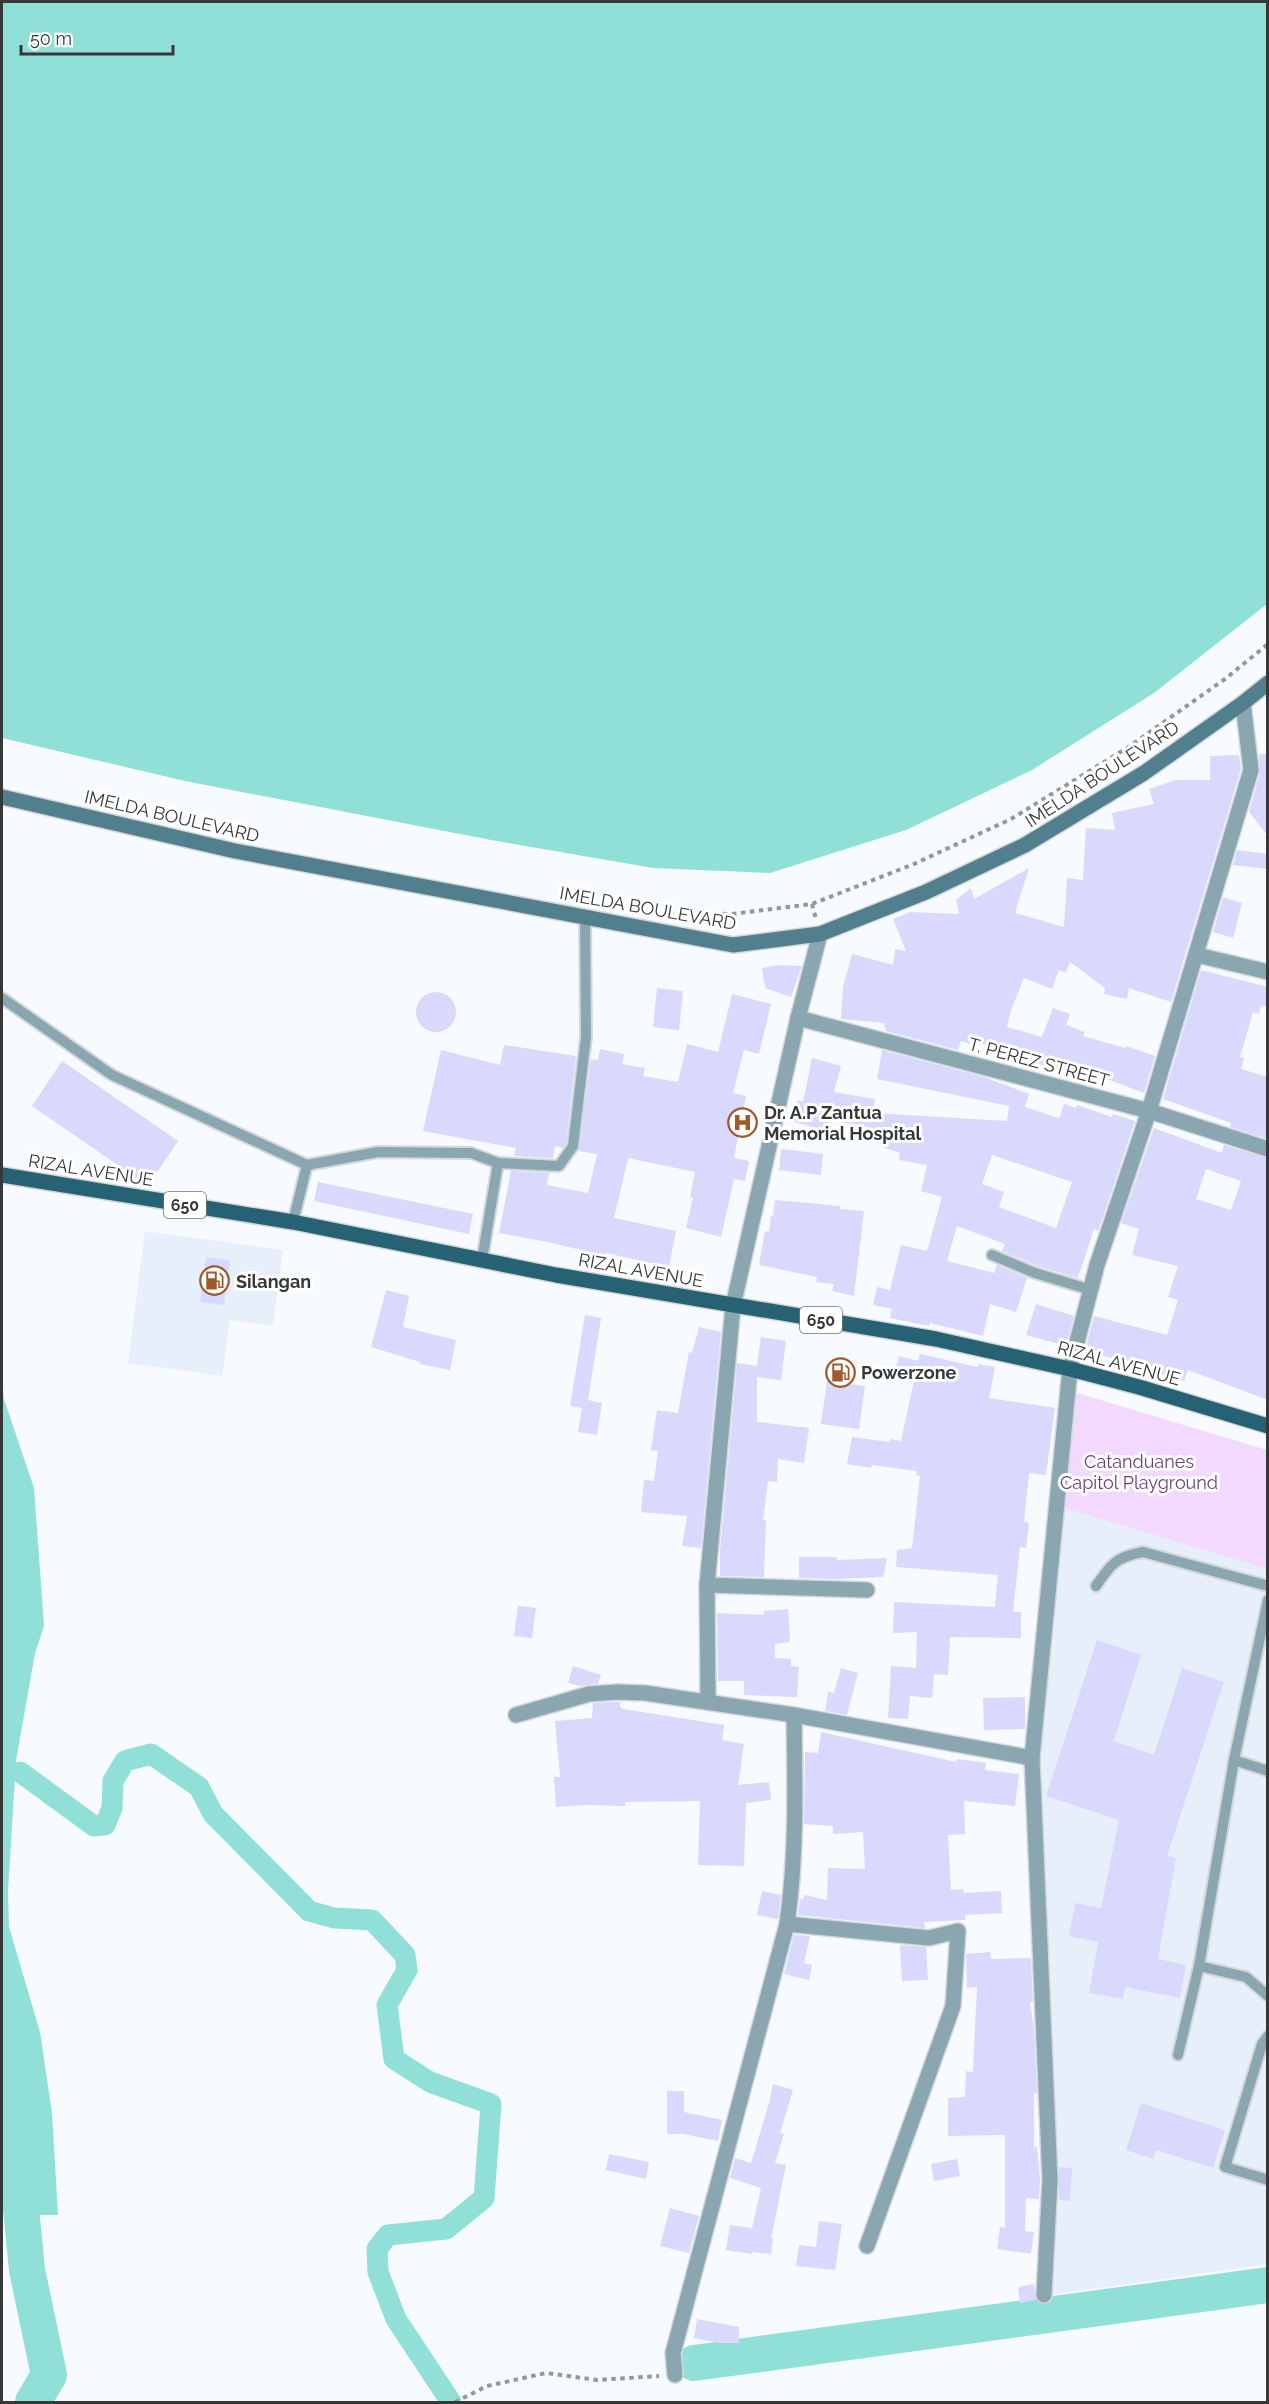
<svg xmlns="http://www.w3.org/2000/svg" width="1269" height="2404" viewBox="0 0 1269 2404" font-family="Raleway,sans-serif">
	<style>
		.built { fill: #e7f0fa }
		.green { fill: #f3d9ff }
		.water { fill: #90e0d8 }
		.lines { fill: none; stroke-linecap: round; stroke-linejoin: round }
		.canal { stroke: #90e0d8; stroke-width: 21 }
		.river { stroke: #90e0d8; stroke-width: 36 }
		.building { fill: #d8d9fc; fill-rule: evenodd }
		.service-casing { stroke: #d4d8db; stroke-width: 14 }
		.minor-casing { stroke: #d4d8db; stroke-width: 18 }
		.tertiary-casing { stroke: #d4d8db; stroke-width: 18 }
		.secondary-casing { stroke: #d4d8db; stroke-width: 18 }
		.primary-casing { stroke: #d4d8db; stroke-width: 18 }
		.path { stroke: #95979a; stroke-width: 4; stroke-dasharray: 4.5 4.5; stroke-linecap: butt }
		.service { stroke: #8aa7b1; stroke-width: 10 }
		.minor { stroke: #8aa7b1; stroke-width: 15 }
		.tertiary { stroke: #8aa7b1; stroke-width: 15 }
		.secondary { stroke: #527f8d; stroke-width: 15 }
		.primary { stroke: #266273; stroke-width: 15 }
		.labels { text-anchor: middle; dominant-baseline: central; stroke-width: 6; stroke-linejoin: round; paint-order: stroke }
		.shield { fill: #fff; stroke: #727374; stroke-width: 1.5 }
		.shield-label { font-size: 16px; font-weight: bold; fill: #363739 }
		.street-label { font-size: 18px; fill: #363739; stroke: #fff }
		.poi-label { font-size: 18px; font-weight: bold; fill: #363739; stroke: #fff; text-anchor: start }
		.park-label { font-size: 18px; fill: #6b3f7d; stroke: #fff }
	</style>
	<rect width="100%" height="100%" fill="#f7fbff"/>
	<g class="built">
		<path d="M145 1231 283 1250 273 1326 230 1320 222 1376 128 1363Z"/>
		<path d="M1267 1450 1268 2264 1050 2295 1048 1972 1040 1762 1061 1507Z"/>
	</g>
	<path class="green" d="M1074 1392 1267 1450 1268 1564 1265 1568 1061 1507Z"/>
	<g class="water">
		<path d="M2 2H1267V604L1154 693 1032 770 906 830 770 873 653 868 491 840 185 781 2 738Z"/>
		<path d="M2 1383 4 1399 34 1488 44 1626 35 1653 16 1761 8 1891 9 1927 40 2032 52 2113 58 2215H6V2186L2 2146Z"/>
	</g>
	<g class="lines">
		<path class="canal" d="M20 1772 94 1826 105 1825 112 1808 113 1781 125 1761 151 1754 199 1787 213 1814 309 1911 334 1918 372 1920 405 1955 407 1970 387 2005 394 2059 430 2082 491 2104 484 2198 446 2229 388 2235 377 2249 378 2272 396 2319 451 2402"/>
		<g class="river">
			<path d="M17 2167 27 2270 49 2375 33 2402"/>
			<path d="M694 2363 1268 2285"/>
		</g>
	</g>
	<g class="building">
		<path d="M1259 754H1268V836L1249 812 1260 773Z"/>
		<path d="M1239 755 1241 769 1171 1002 1129 988 1127 999 1104 994 1105 988 1070 962 1066 973 1059 970 1052 989 1024 978 1011 1010 1007 1027 1042 1037 1053 1008 1070 1014 1066 1025 1085 1032 1083 1036 1125 1048 1126 1046 1155 1056 1144 1093 1107 1079 1069 1070V1073L1039 1064V1062L1010 1054V1051L970 1041V1044L961 1041 958 1050 886 1031 884 1023 841 1019 843 987 852 954 893 965 895 949 906 951 893 919 910 912 959 914 956 900 971 888 974 899 1029 868 1015 913 1064 927 1067 878 1083 880 1086 828 1115 830 1112 813 1154 804 1149 789 1176 780H1210V756Z"/>
		<path d="M1237 850 1268 854 1267 869 1233 865Z"/>
		<path d="M1223 897 1242 903 1233 938 1213 932Z"/>
		<path d="M779 965 802 966 791 997 765 988 762 968Z"/>
		<path d="M1201 970 1268 987V1007L1261 1005 1259 1014 1253 1012 1240 1057 1244 1058 1241 1069 1268 1077V1139L1230 1127 1231 1123 1163 1099Z"/>
		<path d="M657 988 683 991 679 1030 653 1027Z"/>
		<circle cx="436" cy="1012" r="20"/>
		<path d="M732 994 771 1004 759 1054 744 1050 733 1093 746 1096 734 1158 749 1161 745 1181 734 1179 721 1237 686 1228 693 1197H690L695 1172 628 1158 614 1218 676 1231 669 1267 606 1253 605 1256 548 1242 499 1233 511 1171 549 1173 547 1185 588 1193 597 1154 579 1151 591 1059 598 1060 600 1049 624 1054 622 1064 645 1068 643 1076 678 1082 687 1044 718 1052Z"/>
		<path d="M504 1045 576 1056 566 1143 563 1148 555 1146 553 1158 514 1156 516 1148 423 1131 441 1050 500 1065Z"/>
		<path d="M882 1050 984 1077 1029 1094 1025 1107 1059 1118 1064 1104 1076 1108 1077 1105 1112 1117 1113 1114 1135 1121 1103 1217 1098 1231 1094 1229 1078 1278 1038 1266 1002 1251 1005 1244 957 1226 947 1261 994 1273 997 1265 1027 1278 1016 1312 990 1304 983 1336 930 1323 929 1326 890 1318 892 1309 873 1305 877 1287 890 1290 901 1245 927 1251 942 1197 921 1191 927 1165 899 1160 900 1153 880 1146 884 1131 828 1119 826 1131 791 1121 797 1100 803 1102 812 1058 841 1066 834 1092 875 1099 873 1113 1007 1121 1009 1106 877 1079ZM992 1155 1072 1182 1056 1228 999 1207 1004 1192 982 1184Z"/>
		<path d="M62 1061 178 1141 148 1186 32 1106Z"/>
		<path d="M1154 1128 1222 1153 1224 1145 1268 1158V1400L1188 1370 1184 1381 1137 1368 1138 1365 1085 1351 1094 1316 1167 1335 1178 1300 1168 1297 1178 1266 1132 1255 1139 1229 1121 1223ZM1206 1169 1241 1181 1231 1210 1196 1199Z"/>
		<path d="M781 1149 823 1154 821 1175 779 1170Z"/>
		<path d="M318 1182 473 1214 469 1234 314 1201Z"/>
		<path d="M775 1200 840 1206V1209L864 1211 854 1296 832 1291 834 1284 816 1282 817 1277 759 1265 765 1231 769 1232 771 1216H773Z"/>
		<path d="M206 1257 230 1260 224 1305 200 1302Z"/>
		<path d="M386 1290 409 1296 403 1327 456 1340 450 1370 420 1364V1362L371 1347Z"/>
		<path d="M1036 1304 1074 1316 1066 1346 1026 1335Z"/>
		<path d="M585 1315 601 1318 588 1400 602 1403 597 1435 578 1432 582 1408 570 1406Z"/>
		<path d="M699 1327 721 1332 701 1548 682 1546 687 1516 641 1512 644 1480 654 1481 658 1451 651 1450 657 1410 678 1413 689 1352 692 1353Z"/>
		<path d="M761 1337 786 1341 781 1380 757 1377V1422L809 1428 804 1463 778 1459 777 1482 768 1481 763 1520H766L764 1577 720 1576V1551L737 1363 757 1366Z"/>
		<path d="M920 1354 978 1367 979 1364 995 1367 989 1398 1055 1408 1046 1475 1029 1473 1024 1522 1029 1523 1026 1548 1020 1547 1013 1612H1021V1638L950 1637 948 1675 934 1674 932 1698 910 1696 908 1719 888 1718 891 1666 916 1668 917 1632 893 1633 894 1602 995 1607 998 1575 896 1567 897 1550 912 1548 920 1476 916 1475 917 1471 872 1465 871 1468 847 1464 852 1437 889 1442 890 1439 901 1441 915 1376 895 1371 899 1356 918 1361Z"/>
		<path d="M827 1381 865 1386 859 1429 821 1424Z"/>
		<path d="M799 1557H837V1560L887 1558 883 1577 837 1579 799 1578Z"/>
		<path d="M518 1606 536 1608 532 1638 514 1636Z"/>
		<path d="M788 1609 790 1642 775 1644V1658L791 1659V1666L799 1667 797 1697 744 1695V1681H718L717 1613 764 1615V1611Z"/>
		<path d="M1097 1640 1141 1655 1114 1741 1154 1755 1182 1668 1224 1682 1167 1856 1176 1858 1158 1959 1186 1965 1180 1998 1125 1987 1123 1999 1089 1993 1098 1942 1069 1936 1075 1903 1101 1908 1119 1820 1046 1796Z"/>
		<path d="M573 1666 601 1675 598 1684 580 1686 568 1683Z"/>
		<path d="M841 1668 858 1673 847 1715 825 1711 828 1692 834 1693Z"/>
		<path d="M1025 1697V1729L984 1730 983 1698Z"/>
		<path d="M616 1702H620V1707L623 1709 724 1725 722 1740 744 1744 738 1785 769 1782 771 1800 746 1803 744 1866 698 1865 700 1801 625 1802V1806L587 1805 556 1807 554 1777H560L555 1721 592 1718 593 1703Z"/>
		<path d="M821 1732 956 1762 957 1759 986 1763 985 1770 1019 1774 1015 1806 964 1801 965 1834 948 1835 951 1890 963 1889 964 1893 1001 1891 1002 1913 965 1915V1920L924 1922 925 1928 798 1915 800 1899 803 1900 804 1895 827 1900 828 1868 865 1869 863 1832 833 1834V1826L804 1824 805 1752 818 1753Z"/>
		<path d="M762 1891 781 1895 778 1919 757 1915Z"/>
		<path d="M794 1935 810 1936 804 1963 812 1965 809 1980 784 1974Z"/>
		<path d="M900 1945 926 1947 928 1980 902 1981Z"/>
		<path d="M990 1952 991 1959 1031 1958 1033 2002H1030L1034 2028 1037 2093H1034V2147H1037L1040 2180 1039 2199 1026 2198 1025 2231 1034 2232 1031 2254 997 2249 1000 2227 1005 2228V2135L948 2136V2098L965 2097 966 2071 973 2072 977 1987 967 1988 966 1954Z"/>
		<path d="M773 2084 793 2090 780 2133 784 2134 775 2163 786 2165 771 2239H773L771 2254 752 2252V2254L726 2250 730 2225 752 2228 761 2188 730 2178 735 2158 751 2163 769 2103Z"/>
		<path d="M667 2091H684V2112L722 2120 718 2141 683 2134H667Z"/>
		<path d="M1141 2103 1225 2130 1213 2168 1156 2150 1153 2159 1126 2150Z"/>
		<path d="M609 2154 649 2162 646 2179 606 2170Z"/>
		<path d="M957 2159 960 2176 934 2181 931 2164Z"/>
		<path d="M1059 2167 1072 2168 1070 2201 1059 2200Z"/>
		<path d="M670 2208 699 2216 689 2253 660 2246Z"/>
		<path d="M819 2221 842 2224 835 2270 796 2266 799 2245 816 2247Z"/>
		<path d="M1034 2284 1036 2300 1020 2303 1018 2287Z"/>
		<path d="M697 2319 739 2327V2343H720L694 2338Z"/>
	</g>
	<g class="lines">
		<defs>
			<g id="service">
				<path d="M2 998 112 1075 307 1165 293 1222"/>
				<path d="M307 1165 378 1152 471 1153 498 1163 559 1166 573 1146 586 1037 585 917"/>
				<path d="M992 1255 1035 1273 1091 1290"/>
				<path d="M482 1260 498 1163"/>
				<path d="M1096 1586C1111 1564 1116 1557 1143 1552L1268 1586"/>
				<path d="M1234 1760 1268 1771"/>
				<path d="M1199 1966 1246 1977 1268 1996"/>
				<path d="M1268 2036 1262 2044 1225 2167 1268 2180"/>
				<path d="M1178 2055 1199 1966 1234 1760 1268 1600"/>
			</g>
			<g id="minor">
				<path d="M1197 955 1268 972"/>
				<path d="M798 1018 1149 1111 1268 1149"/>
				<path d="M707 1585 867 1590"/>
				<path d="M708 1701 707 1585 733 1306"/>
				<path d="M516 1715 589 1694 617 1692 645 1693 794 1715 1032 1758"/>
				<path d="M787 1924 929 1938 958 1931 953 2006 867 2246"/>
				<path d="M1044 2295 1050 2180 1032 1758 1070 1369 1097 1265 1149 1111 1251 770 1243 703"/>
				<path d="M675 2375 673 2353 787 1924C797 1854 795 1786 794 1715"/>
			</g>
			<path id="tertiary" d="M733 1306 798 1018 820 934"/>
			<path id="secondary" d="M2 797 235 851 733 945 820 934 926 892 1025 845 1144 773 1243 703 1268 683"/>
			<path id="primary" d="M2 1175 293 1222 556 1275 936 1339 1070 1369 1139 1387 1268 1426"/>
		</defs>
		<use href="#service" class="service-casing"/>
		<use href="#minor" class="minor-casing"/>
		<use href="#tertiary" class="tertiary-casing"/>
		<use href="#secondary" class="secondary-casing"/>
		<use href="#primary" class="primary-casing"/>
		<g class="path">
			<path d="M812 904 816 919"/>
			<path d="M669 913 732 914 812 904 914 864 1011 819 1127 748 1225 679 1268 644"/>
			<path d="M455 2402 487 2386 546 2373 597 2380 659 2376"/>
		</g>
		<use href="#service" class="service"/>
		<use href="#minor" class="minor"/>
		<use href="#tertiary" class="tertiary"/>
		<use href="#secondary" class="secondary"/>
		<use href="#primary" class="primary"/>
	</g>
	<defs>
		<symbol id="hospital-ring" viewBox="-11 -11 22 22"><circle r="9.5" fill="#fff" stroke="#9e592c" stroke-width="1.5"/><path d="M-5-5h3v3.5h4V-5h3V5h-3V1.5h-4V5h-3Z" fill="#9e592c"/></symbol>
		<symbol id="fuel-ring" viewBox="-11 -11 22 22"><circle r="9.5" fill="#fff" stroke="#9e592c" stroke-width="1.5"/><path d="M-5.5-6h7V0h2V4h1.3V-2.5L3-4.5l.8-.8L6-3V5H2.5V1h-1V6h-7ZM-4.2-4.7v3.2H.2V-4.7Z" fill="#9e592c"/></symbol>
	</defs>
	<g fill-rule="evenodd">
		<use href="#hospital-ring" x="726" y="1106" width="33" height="33"/>
		<use href="#fuel-ring" x="198" y="1264" width="33" height="33"/>
		<use href="#fuel-ring" x="824" y="1356" width="33" height="33"/>
	</g>
	<g class="labels">
		<g class="shield">
			<rect x="164" y="1192" width="42" height="26" rx="4.5"/>
			<rect x="800" y="1307" width="42" height="26" rx="4.5"/>
		</g>
		<g class="shield-label">
			<text x="185" y="1205">650</text>
			<text x="821" y="1320">650</text>
		</g>
		<g class="street-label">
			<text transform="translate(1102 774) rotate(-33)">IMELDA BOULEVARD</text>
			<text transform="translate(172 816) rotate(13)">IMELDA BOULEVARD</text>
			<text transform="translate(648 908) rotate(10)">IMELDA BOULEVARD</text>
			<text transform="translate(1039 1062) rotate(15)">T. PEREZ STREET</text>
			<text transform="translate(91 1170) rotate(9)">RIZAL AVENUE</text>
			<text transform="translate(641 1270) rotate(10)">RIZAL AVENUE</text>
			<text transform="translate(1119 1363) rotate(15)">RIZAL AVENUE</text>
		</g>
		<g class="poi-label">
			<text x="764" y="1112">Dr. A.P Zantua<tspan x="764" dy="21">Memorial Hospital</tspan></text>
			<text x="236" y="1281">Silangan</text>
			<text x="861" y="1372">Powerzone</text>
		</g>
		<g class="park-label">
			<text x="1139" y="1461">Catanduanes<tspan x="1139" dy="21">Capitol Playground</tspan></text>
		</g>
	</g>
	<rect width="1269" height="2404" fill="none" stroke="#363739" stroke-width="6"/>
	<path d="M21 45v9h152v-9" fill="none" stroke="#363739" stroke-width="3"/>
	<text x="30" y="45" font-size="18" fill="#363739" stroke="#ffffff" stroke-width="4.5" paint-order="stroke">50 m</text>
</svg>
